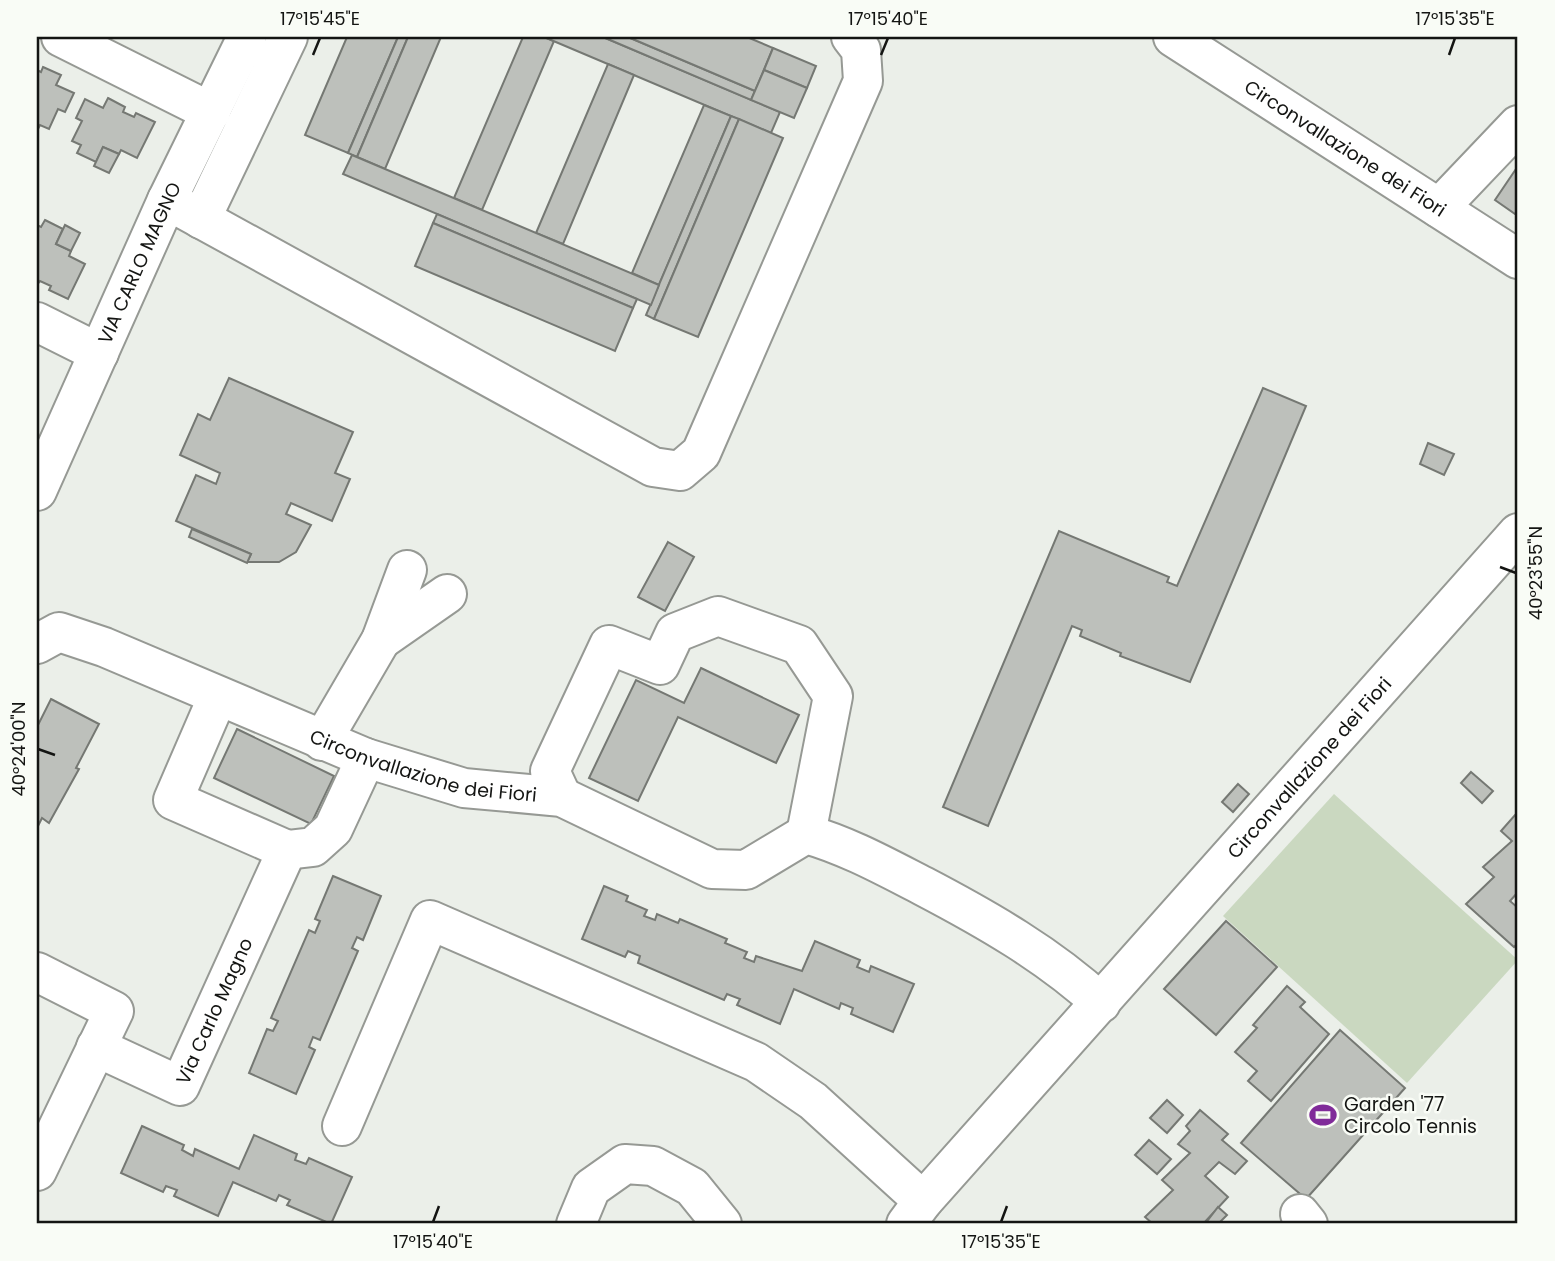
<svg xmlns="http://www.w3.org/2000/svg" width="1555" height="1261" viewBox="0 0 1555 1261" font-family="Poppins,sans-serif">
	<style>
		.green { fill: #cad8c0 }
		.building { fill: #bdc0bb; stroke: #757873; stroke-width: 2 }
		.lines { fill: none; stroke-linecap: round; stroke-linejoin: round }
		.minor-casing { stroke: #969994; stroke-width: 42 }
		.minor { stroke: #fff; stroke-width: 38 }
		.ticks { fill: none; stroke: #141513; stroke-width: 2.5 }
		.labels { text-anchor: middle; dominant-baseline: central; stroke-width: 5; stroke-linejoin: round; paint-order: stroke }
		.street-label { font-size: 19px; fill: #141513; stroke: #f9fcf6 }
		.poi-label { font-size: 19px; fill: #141513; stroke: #f9fcf6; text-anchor: start }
		.neatline { fill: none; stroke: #141513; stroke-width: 2.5 }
		.ticks-label { font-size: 18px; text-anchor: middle; fill: #141513 }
	</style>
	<rect width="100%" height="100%" fill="#ebefe9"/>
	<path class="green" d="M1334 794 1518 960 1407 1083 1223 916Z"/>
	<g class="building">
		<path d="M347 37H398L348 153 305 135Z"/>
		<path d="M398 37H408L357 157 348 153Z"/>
		<path d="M408 37H441L385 169 357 157Z"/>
		<path d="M523 37H544L554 41 482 210 454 198Z"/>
		<path d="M544 37H603L780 112 771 133Z"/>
		<path d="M603 37H628L755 91 751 100Z"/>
		<path d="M628 37H747L773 48 755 91Z"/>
		<path d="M773 48 816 66 807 88 764 70Z"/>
		<path d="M608 64 634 75 563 244 536 233Z"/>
		<path d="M43 67 61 75 56 85 74 93 65 112 58 109 49 129 40 125 37 131V70L41 72Z"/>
		<path d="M764 70 807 88 794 118 751 100Z"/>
		<path d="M108 98 125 107 123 112 134 117 136 113 155 122 137 158 121 150 119 154 103 147 96 162 77 153 81 145 72 141 82 121 76 118 85 99 103 108Z"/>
		<path d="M704 105 731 116 659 285 632 273Z"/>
		<path d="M731 116 739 119 654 319 646 315Z"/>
		<path d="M739 119 783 138 698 337 654 319Z"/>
		<path d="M103 147 119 154 109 173 94 166Z"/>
		<path d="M352 155 659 285 651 305 343 174Z"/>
		<path d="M1518 166V216L1495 200Z"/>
		<path d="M437 214 637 299 633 308 433 223Z"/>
		<path d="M45 220 63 229 56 244 71 251 69 256 85 264 68 299 49 290 51 286 40 281 37 285V225L41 227Z"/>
		<path d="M433 223 633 308 615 351 415 266Z"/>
		<path d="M65 225 80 233 71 251 56 244Z"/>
		<path d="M229 378 353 432 335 473 350 479 332 521 291 503 286 514 311 525 296 552 279 562H247L251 554 176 521 196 475 216 484 220 473 180 455 198 414 210 420Z"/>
		<path d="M1263 388 1306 406 1190 682 1120 656 1121 653 1080 636 1082 630 1072 626 988 826 943 807 1059 531 1169 577 1167 582 1177 586Z"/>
		<path d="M1428 443 1454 454 1444 475 1420 464Z"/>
		<path d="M192 529 251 554 247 563 189 537Z"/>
		<path d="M668 542 694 557 665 611 638 597Z"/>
		<path d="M701 668 799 715 776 763 678 717 638 801 589 778 636 680 684 703Z"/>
		<path d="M51 699 99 724 76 768 79 769 49 823 42 818 37 828V727Z"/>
		<path d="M237 729 334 776 311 824 214 778Z"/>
		<path d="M1471 772 1493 791 1482 803 1461 783Z"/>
		<path d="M1238 784 1249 794 1233 812 1222 802Z"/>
		<path d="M1515 815 1518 817V892L1510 901 1518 908V943L1514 947 1466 904 1494 877 1483 867 1512 841 1501 831Z"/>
		<path d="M333 876 381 896 363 940 357 937 352 948 358 951 320 1040 313 1037 309 1047 315 1050 296 1094 249 1073 267 1029 273 1031 278 1021 271 1018 309 930 315 933 320 921 315 919Z"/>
		<path d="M604 886 628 896 626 901 647 910 644 916 655 920 657 914 678 923 680 919 727 939 725 943 747 952 744 958 754 962 756 956 802 971 815 941 860 960 857 967 869 972 871 966 914 984 893 1032 851 1014 853 1008 841 1003 839 1009 794 989 780 1024 737 1005 740 999 727 994 724 1000 638 963 640 956 628 951 625 957 582 939Z"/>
		<path d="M1226 921 1277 967 1216 1035 1164 989Z"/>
		<path d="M1287 986 1305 1002 1300 1007 1329 1034 1271 1101 1248 1081 1257 1071 1235 1052 1257 1028 1253 1025Z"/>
		<path d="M1340 1030 1405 1088 1306 1199 1241 1143Z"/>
		<path d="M1167 1100 1183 1115 1167 1133 1150 1118Z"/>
		<path d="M1200 1110 1228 1134 1222 1140 1247 1161 1235 1174 1219 1162 1205 1176 1228 1197 1203 1224H1153L1145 1217 1173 1190 1162 1180 1190 1153 1178 1144 1190 1131 1186 1126Z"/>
		<path d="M142 1126 184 1145 182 1150 193 1156 195 1149 239 1169 254 1135 297 1154 295 1160 306 1164 309 1158 352 1177 331 1224 287 1205 290 1200 279 1195 276 1201 233 1182 218 1216 174 1196 177 1190 166 1186 163 1192 121 1173Z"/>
		<path d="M1149 1140 1171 1159 1157 1174 1135 1155Z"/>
		<path d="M1218 1207 1227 1215 1218 1224H1205Z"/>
	</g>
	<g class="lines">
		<defs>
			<g id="minor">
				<path d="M61 37 211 112"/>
				<path id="s1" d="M1173 37 1518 259"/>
				<path d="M167 200 653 467 680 471 701 453 863 81 861 50 851 37"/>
				<path d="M1439 208 1518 125"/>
				<path d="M201 219 288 37"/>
				<path d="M37 322 99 353"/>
				<path id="s2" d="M37 491 167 200 247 37"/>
				<path d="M381 640 447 594"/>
				<path id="s3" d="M37 644 59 632 104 647 366 758 464 788 562 797 712 869 746 870 806 834C848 846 884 866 923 886 986 919 1049 955 1101 1003"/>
				<path d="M322 741 381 640 407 570"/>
				<path d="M562 797 550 771 609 645 660 665 675 633 718 616 799 645 833 696 806 834"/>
				<path d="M287 850 313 847 333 829 366 758"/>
				<path d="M37 972 114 1011 37 1171"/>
				<path id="s4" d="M96 1047 180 1086 287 850 173 800 218 696"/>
				<path d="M342 1126 430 920 756 1062 813 1101 923 1201"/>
				<path d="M1300 1214 1308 1224"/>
				<path d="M576 1224 591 1188 625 1164 653 1166 692 1187 722 1224"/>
				<path id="s5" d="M906 1224 923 1201 1518 533"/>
			</g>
		</defs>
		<use href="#minor" class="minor-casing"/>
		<use href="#minor" class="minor"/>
	</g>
	<path class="ticks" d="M313 55 320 38M881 55 888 38M1449 55 1455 38M1500 567 1516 573M38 749 55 755M433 1222 439 1206M1001 1222 1007 1206"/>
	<defs>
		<symbol id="stadium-bare" viewBox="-9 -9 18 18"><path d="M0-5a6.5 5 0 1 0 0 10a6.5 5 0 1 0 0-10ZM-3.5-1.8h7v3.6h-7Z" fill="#802b99" stroke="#f9fcf6" stroke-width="2.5" paint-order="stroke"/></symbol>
	</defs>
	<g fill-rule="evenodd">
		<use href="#stadium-bare" x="1304" y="1096" width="38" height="38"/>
	</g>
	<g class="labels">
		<g class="street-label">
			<text stroke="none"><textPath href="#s1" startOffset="205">Circonvallazione dei Fiori</textPath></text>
			<text stroke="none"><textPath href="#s2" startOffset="250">VIA CARLO MAGNO</textPath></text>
			<text stroke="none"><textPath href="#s3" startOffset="415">Circonvallazione dei Fiori</textPath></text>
			<text stroke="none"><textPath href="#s5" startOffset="609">Circonvallazione dei Fiori</textPath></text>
			<text stroke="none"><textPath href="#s4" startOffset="175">Via Carlo Magno</textPath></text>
		</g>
		<g class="poi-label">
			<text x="1344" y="1104">Garden '77<tspan x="1344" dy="22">Circolo Tennis</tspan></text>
		</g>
	</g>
	<rect width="1555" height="1261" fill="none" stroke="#f9fcf6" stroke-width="77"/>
	<rect x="38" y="38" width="1478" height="1184" class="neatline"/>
	<g class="ticks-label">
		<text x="320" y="25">17°15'45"E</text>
		<text x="888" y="25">17°15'40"E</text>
		<text x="1455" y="25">17°15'35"E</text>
		<text transform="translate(1536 573) rotate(-90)" y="6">40°23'55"N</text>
		<text transform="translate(19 749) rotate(-90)" y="6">40°24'00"N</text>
		<text x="433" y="1248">17°15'40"E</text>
		<text x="1001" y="1248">17°15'35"E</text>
	</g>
</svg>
